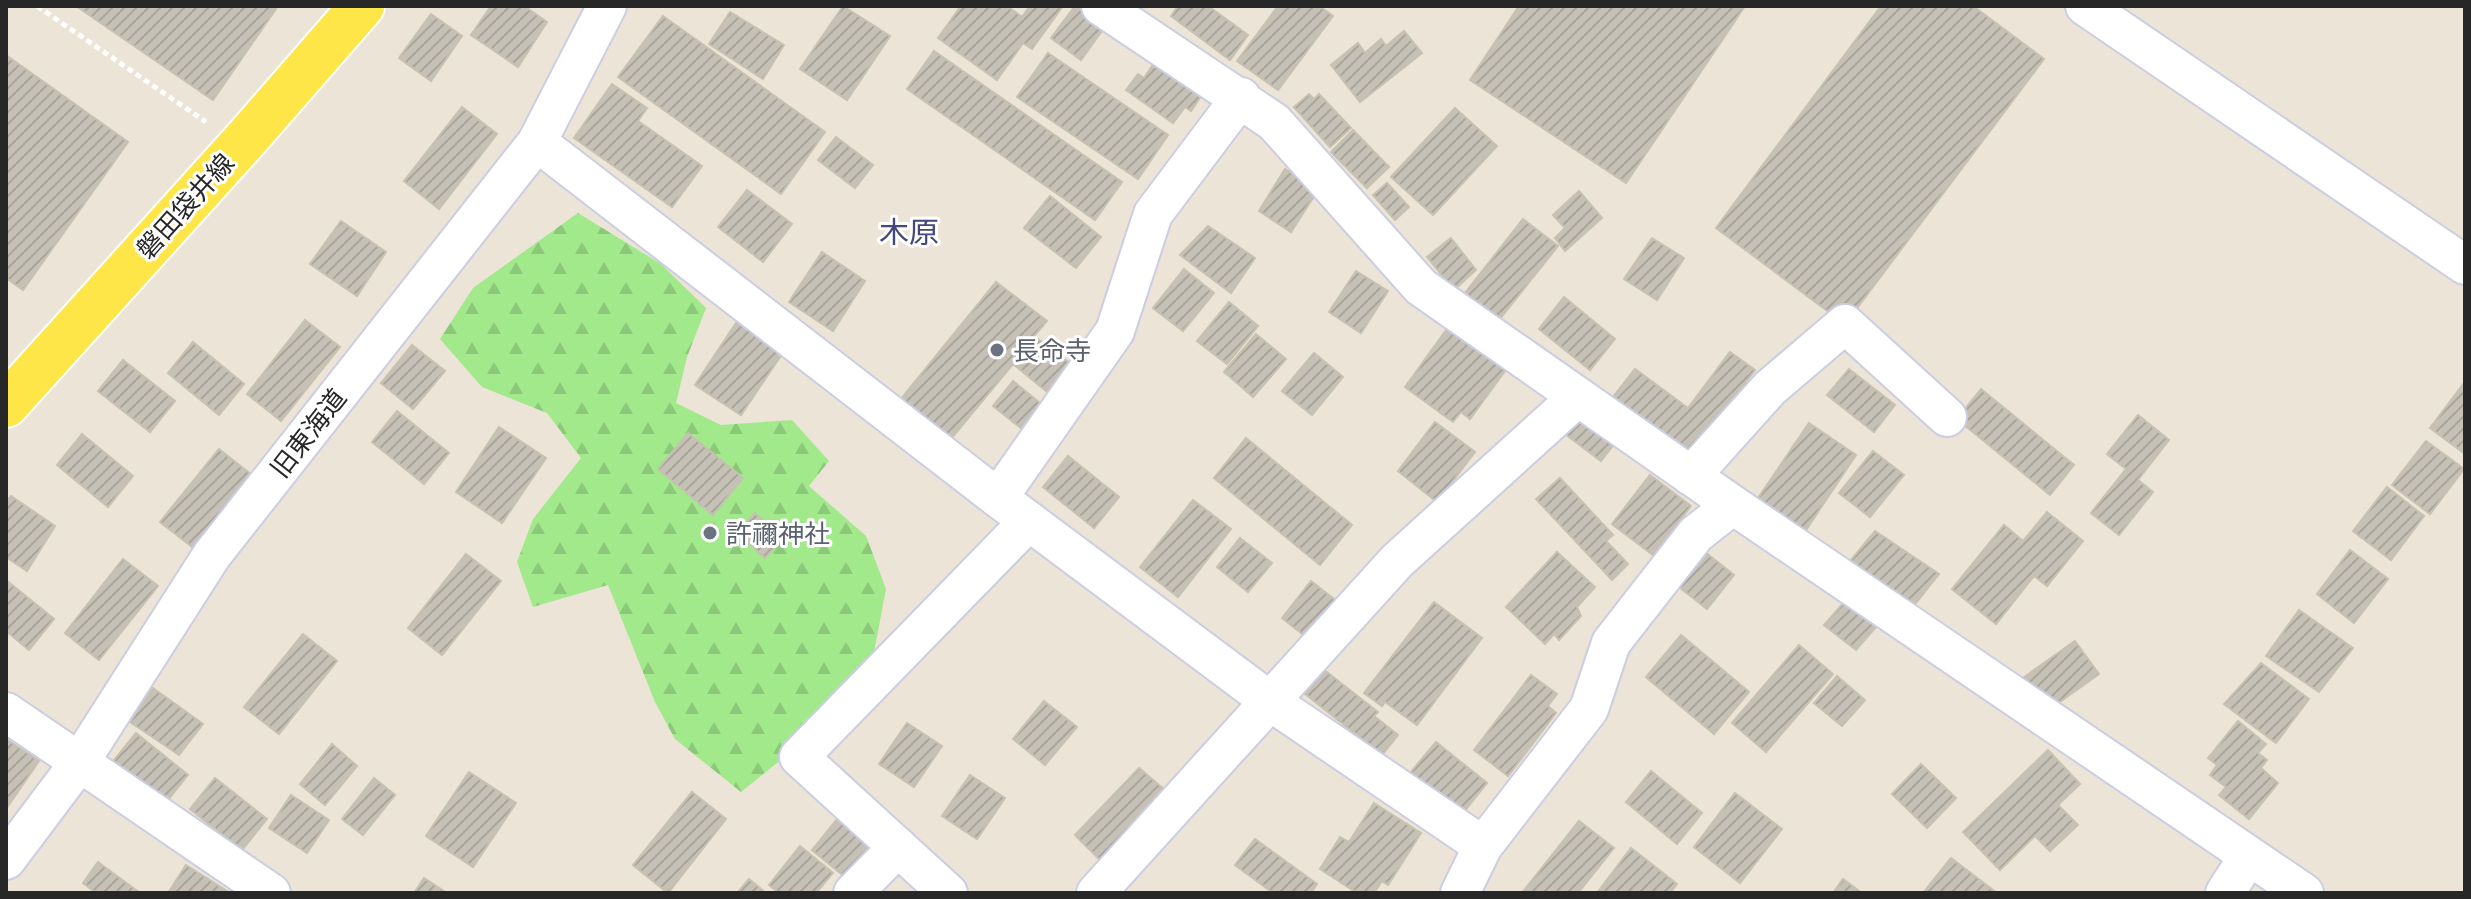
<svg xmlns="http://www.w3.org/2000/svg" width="2471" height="899" viewBox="0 0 2471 899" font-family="Ubuntu,'Noto Sans JP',sans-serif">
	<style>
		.forest { fill: url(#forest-firs) }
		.building { fill: url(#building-hatch); stroke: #c6c1b0; stroke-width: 2 }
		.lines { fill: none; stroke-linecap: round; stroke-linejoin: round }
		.minor-casing { stroke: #cbcde2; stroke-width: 42 }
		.major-casing { stroke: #fff; stroke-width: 48 }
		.path { stroke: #fff; stroke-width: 5; stroke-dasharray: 6 4; stroke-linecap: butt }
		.minor { stroke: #fff; stroke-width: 38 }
		.major { stroke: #fee548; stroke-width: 44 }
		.worship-dot { fill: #6b7280; stroke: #fff; stroke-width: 3 }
		.labels { text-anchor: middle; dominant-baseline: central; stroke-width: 6; stroke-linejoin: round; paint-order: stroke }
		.street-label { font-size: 26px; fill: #272727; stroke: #fff }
		.worship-label { font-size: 26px; fill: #5b616d; stroke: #fff; text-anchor: start }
		.quarter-label { font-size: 30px; fill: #43487b; stroke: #fff }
	</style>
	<defs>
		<pattern id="forest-firs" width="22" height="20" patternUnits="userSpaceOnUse" patternTransform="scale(2)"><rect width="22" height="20" fill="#a2e98c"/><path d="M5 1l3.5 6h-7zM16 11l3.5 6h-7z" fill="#8cc879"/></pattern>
		<pattern id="building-hatch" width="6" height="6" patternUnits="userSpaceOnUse" patternTransform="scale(2)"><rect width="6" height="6" fill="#c6c1b6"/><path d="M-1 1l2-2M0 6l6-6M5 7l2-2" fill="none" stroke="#aaa69c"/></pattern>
	</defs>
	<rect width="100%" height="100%" fill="#ece4d6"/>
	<path class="forest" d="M578 213 661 264 706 308 687 357 676 403 721 425 792 420 829 461 809 486 866 536 886 589 871 668 818 730 741 792 675 739 655 702 608 585 533 607 517 562 533 519 581 458 547 413 482 387 440 339 473 288Z"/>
	<g class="building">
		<path d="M76 6H278L213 100Z"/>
		<path d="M491 6H524L547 22 518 67 471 35Z"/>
		<path d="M843 6 890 36 847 100 800 69Z"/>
		<path d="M961 6H1007L1022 17 1030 6H1063L1032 49 1023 43 997 80 938 38Z"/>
		<path d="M1075 6 1104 28 1081 60 1051 38Z"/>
		<path d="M1178 6H1197L1200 9 1202 6H1208L1248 35 1230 60 1171 16Z"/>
		<path d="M1278 6H1319L1333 16 1278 90 1237 61Z"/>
		<path d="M1519 6H1745L1626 183 1470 80Z"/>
		<path d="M1881 6H1973L2044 59 1845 324 1716 228Z"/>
		<path d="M730 12 784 45 763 79 709 44Z"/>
		<path d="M431 14 462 36 431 81 399 58Z"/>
		<path d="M663 16 825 132 781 194 618 77Z"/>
		<path d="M1404 31 1422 53 1360 102 1331 65 1358 43 1365 53 1381 39 1386 46Z"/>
		<path d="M934 51 1122 182 1095 220 907 89Z"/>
		<path d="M1048 53 1168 135 1138 179 1017 97Z"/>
		<path d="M6 55 128 142 23 290 6 278Z"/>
		<path d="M1158 57 1205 90 1191 111 1185 107 1173 123 1126 90 1138 74 1144 78Z"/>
		<path d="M612 84 647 108 638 121 702 166 672 207 574 138Z"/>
		<path d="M1309 94 1314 99 1319 94 1351 128 1330 147 1294 107Z"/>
		<path d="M462 107 497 134 439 209 404 181Z"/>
		<path d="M1455 108 1497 146 1433 215 1391 177Z"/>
		<path d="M1353 130 1389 167 1367 188 1331 152Z"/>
		<path d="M836 137 873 165 855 188 818 160Z"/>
		<path d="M1285 169 1318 190 1291 232 1259 211Z"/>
		<path d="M1387 183 1409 207 1395 220 1373 195Z"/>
		<path d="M747 190 792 224 763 262 718 227Z"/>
		<path d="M1579 191 1602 218 1565 251 1555 238 1565 228 1553 215Z"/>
		<path d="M1050 196 1101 237 1076 268 1024 228Z"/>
		<path d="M1523 219 1558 246 1499 320 1465 293Z"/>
		<path d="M341 221 386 252 357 296 310 264Z"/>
		<path d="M1208 226 1255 258 1231 293 1180 255Z"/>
		<path d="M1451 238 1476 270 1454 290 1427 257Z"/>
		<path d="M1652 238 1684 258 1657 300 1624 279Z"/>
		<path d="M822 252 865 281 833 331 789 302Z"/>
		<path d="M1184 269 1214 293 1183 331 1153 308Z"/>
		<path d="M1356 271 1388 291 1361 333 1329 312Z"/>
		<path d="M996 282 1047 321 1034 336 1075 367 1051 395 1013 364 950 440 900 400Z"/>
		<path d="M1564 297 1615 339 1590 370 1539 329Z"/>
		<path d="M1229 302 1258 326 1227 364 1197 341Z"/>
		<path d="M305 320 340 347 281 421 247 394Z"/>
		<path d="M738 320 784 351 741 415 695 385Z"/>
		<path d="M1452 322 1510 364 1470 419 1461 412 1453 422 1405 387Z"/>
		<path d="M1256 334 1286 359 1253 397 1224 372Z"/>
		<path d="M193 342 244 384 219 415 168 373Z"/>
		<path d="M412 345 445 371 413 409 381 383Z"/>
		<path d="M1730 352 1755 370 1690 455 1613 397 1635 369 1688 408Z"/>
		<path d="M1314 353 1343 377 1312 415 1282 391Z"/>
		<path d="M123 360 175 401 150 432 98 391Z"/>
		<path d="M1849 369 1895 405 1874 432 1827 395Z"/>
		<path d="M1013 381 1041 404 1022 429 993 406Z"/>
		<path d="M2464 383 2465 384V454L2430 428Z"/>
		<path d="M1981 389 2074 465 2050 495 1957 419Z"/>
		<path d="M397 411 449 453 424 484 372 442Z"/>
		<path d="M1575 413 1615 443 1601 461 1561 431Z"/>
		<path d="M2138 415 2169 440 2138 480 2153 492 2119 535 2091 513 2126 469 2107 454Z"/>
		<path d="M1435 422 1475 452 1437 502 1398 471Z"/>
		<path d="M1809 423 1856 455 1804 533 1756 501Z"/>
		<path d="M499 427 546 458 502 523 456 492Z"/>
		<path d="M688 433 743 478 713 515 658 469Z"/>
		<path d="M82 434 133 476 108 507 57 465Z"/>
		<path d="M1246 438 1352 525 1320 565 1214 478Z"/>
		<path d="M2426 441 2464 469 2430 514 2392 485Z"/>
		<path d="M219 449 253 476 195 549 160 522Z"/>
		<path d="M1873 451 1904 475 1870 517 1839 493Z"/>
		<path d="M1068 456 1119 497 1094 528 1043 487Z"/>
		<path d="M1650 475 1691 506 1653 555 1612 524Z"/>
		<path d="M1560 478 1613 535 1606 541 1628 564 1612 580 1536 499Z"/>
		<path d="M2387 487 2424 516 2391 560 2353 531Z"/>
		<path d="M11 496 55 526 27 571 6 557V502Z"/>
		<path d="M1193 500 1231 529 1178 597 1140 567Z"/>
		<path d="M2047 512 2083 541 2047 586 2034 576 1996 624 1952 589 2004 525 2023 541Z"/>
		<path d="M755 513 783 539 765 558 737 533Z"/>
		<path d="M1875 531 1939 574 1909 612 1845 567Z"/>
		<path d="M1240 538 1272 563 1248 592 1217 567Z"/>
		<path d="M2350 550 2388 579 2354 623 2317 594Z"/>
		<path d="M1557 552 1595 587 1577 607 1581 616 1559 640 1554 634 1545 644 1506 607Z"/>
		<path d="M1705 552 1734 575 1707 609 1678 586Z"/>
		<path d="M466 554 501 581 442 655 408 628Z"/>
		<path d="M123 559 158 586 99 660 65 633Z"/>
		<path d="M6 580 54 619 29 650 6 631Z"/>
		<path d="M1311 581 1339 603 1310 640 1282 618Z"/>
		<path d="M1845 601 1877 626 1856 650 1824 625Z"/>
		<path d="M1434 602 1482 638 1417 725 1385 702 1382 706 1364 693Z"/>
		<path d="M2299 610 2353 648 2319 692 2266 656Z"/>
		<path d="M303 634 337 661 279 734 244 707Z"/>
		<path d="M1681 635 1749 692 1714 734 1646 677Z"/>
		<path d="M2075 641 2099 674 2047 711 2023 678Z"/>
		<path d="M1799 645 1833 674 1766 752 1732 723Z"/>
		<path d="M2261 663 2309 699 2276 743 2224 704Z"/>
		<path d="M1323 669 1378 712 1374 716 1398 735 1382 755 1304 693Z"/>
		<path d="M1531 675 1557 694 1548 706 1556 713 1508 776 1474 750Z"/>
		<path d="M1837 676 1865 700 1842 726 1814 703Z"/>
		<path d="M153 688 203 724 179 755 130 722Z"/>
		<path d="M1044 701 1077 727 1045 765 1013 739Z"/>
		<path d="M2238 721 2266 744 2258 753 2267 760 2261 768 2278 783 2249 819 2219 795 2226 787 2210 775 2217 765 2208 758Z"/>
		<path d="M907 723 942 746 914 787 879 764Z"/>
		<path d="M136 733 188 775 163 806 111 764Z"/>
		<path d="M6 739 39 761 6 809Z"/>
		<path d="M1436 742 1487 783 1462 814 1410 773Z"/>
		<path d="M332 744 357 766 325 805 300 784Z"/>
		<path d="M2048 750 2080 784 2058 805 2078 825 2050 851 2035 836 2000 870 1963 832Z"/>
		<path d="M1921 764 1956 798 1927 828 1892 794Z"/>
		<path d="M1139 768 1171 795 1106 866 1075 835Z"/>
		<path d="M1651 771 1702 813 1677 844 1626 802Z"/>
		<path d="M469 772 516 803 473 867 426 836Z"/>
		<path d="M970 775 1005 798 977 839 942 816Z"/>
		<path d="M215 778 267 819 242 850 190 809Z"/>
		<path d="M374 778 395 795 363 835 342 819Z"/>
		<path d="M692 792 726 819 668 893 633 865Z"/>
		<path d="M1735 793 1782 829 1740 883 1694 847Z"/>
		<path d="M291 795 329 820 307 853 269 828Z"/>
		<path d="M1374 803 1421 833 1388 885 1382 881 1374 893H1357L1320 869 1340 837 1349 842Z"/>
		<path d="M843 812 876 838 844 876 812 850Z"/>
		<path d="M1579 821 1614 848 1578 893H1522Z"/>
		<path d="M1255 839 1317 884 1311 893H1273L1235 865Z"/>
		<path d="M800 846 833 873 816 893H779L769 885Z"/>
		<path d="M1631 848 1677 884 1670 893H1597Z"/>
		<path d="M1951 858 1997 893H1923Z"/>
		<path d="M98 862 140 893H96L83 883Z"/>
		<path d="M186 865 230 893H168Z"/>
		<path d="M424 878 447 893H414Z"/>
		<path d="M749 879 766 893H737Z"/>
		<path d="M1843 879 1862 893H1833Z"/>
	</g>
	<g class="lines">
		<defs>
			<g id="minor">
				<path d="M1101 6 1274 122 1421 287 1733 505 2304 893"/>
				<path d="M2085 6 2465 265"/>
				<path d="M537 142 998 498 1271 702 1483 846"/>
				<path d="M1691 476 1770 388 1845 324 1947 417"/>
				<path d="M998 498 1115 331 1153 214 1241 97"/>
				<path d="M6 712 271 893"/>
				<path d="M6 860 79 763 212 555 537 142 607 6"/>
				<path d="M853 893 898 847"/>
				<path d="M948 893 799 757 1029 521"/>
				<path d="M1096 893 1397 561 1578 397"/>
				<path d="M1460 893 1483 846 1589 709 1611 643 1696 534 1733 505"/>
				<path d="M2225 893 2248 857"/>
			</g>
			<path id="major" d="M6 405 247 138 362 6"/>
		</defs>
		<use href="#minor" class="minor-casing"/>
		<use href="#major" class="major-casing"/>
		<path class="path" d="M37 6 206 122"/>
		<use href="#minor" class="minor"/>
		<use href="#major" class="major"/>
	</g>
	<g class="worship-dot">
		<circle cx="997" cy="350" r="8"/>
		<circle cx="710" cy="533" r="8"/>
	</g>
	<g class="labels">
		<g class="street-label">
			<text transform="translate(185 206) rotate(-48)">磐田袋井線</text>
			<text transform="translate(308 433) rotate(-52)">旧東海道</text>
		</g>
		<g class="worship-label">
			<text x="1013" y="350">長命寺</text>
			<text x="726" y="533">許禰神社</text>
		</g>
		<g class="quarter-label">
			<text x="909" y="232">木原</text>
		</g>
	</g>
	<rect width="2471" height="899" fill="none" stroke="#272727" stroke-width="16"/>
</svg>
